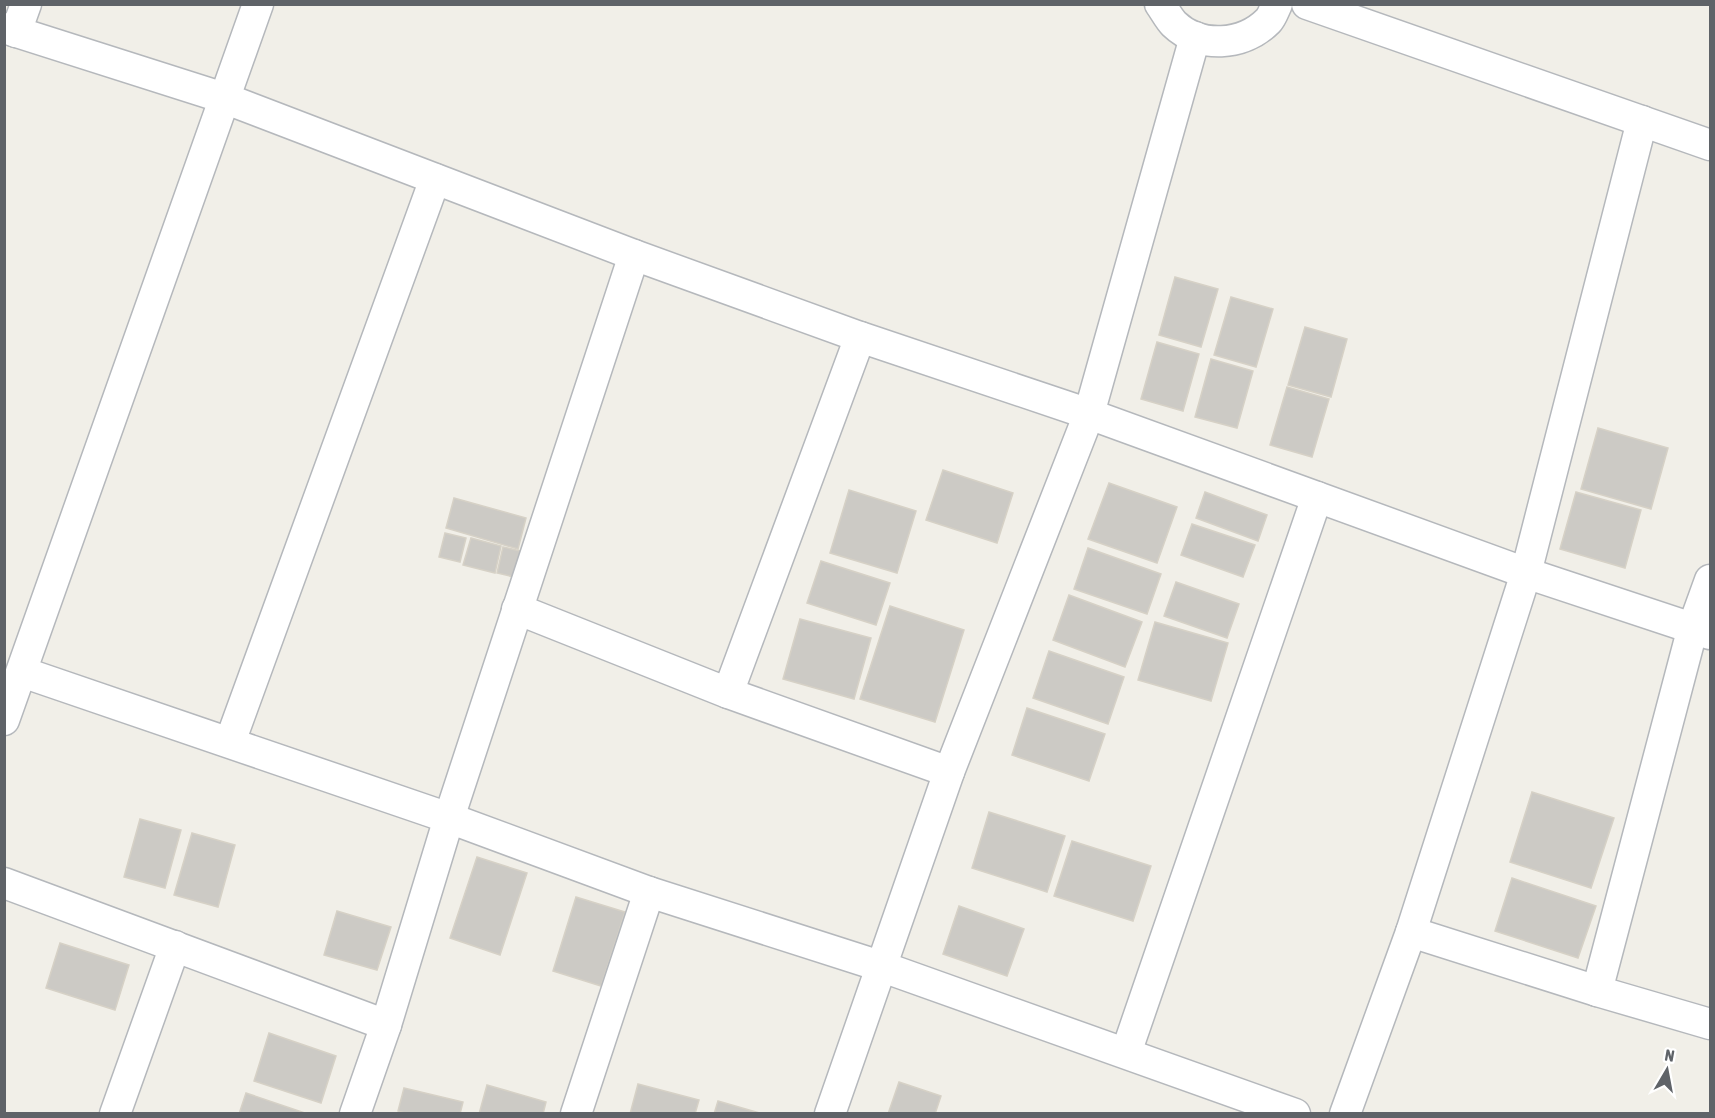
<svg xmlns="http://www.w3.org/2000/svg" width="1715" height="1118" viewBox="0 0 1715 1118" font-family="'Asap Condensed',sans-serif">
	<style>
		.building { fill: #cccac5; stroke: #d6d1c6; stroke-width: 1.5 }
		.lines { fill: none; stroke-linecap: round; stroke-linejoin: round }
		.minor-casing { stroke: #b5b8bc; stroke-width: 33 }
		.minor { stroke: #fff; stroke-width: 30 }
	</style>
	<rect width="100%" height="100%" fill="#f1efe8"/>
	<g class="building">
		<path d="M1175 277 1218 289 1201 347 1159 335Z"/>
		<path d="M1231 297 1273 309 1256 367 1214 355Z"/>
		<path d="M1305 327 1347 339 1331 397 1288 385Z"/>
		<path d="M1157 342 1199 354 1183 411 1141 399Z"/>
		<path d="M1211 359 1253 371 1237 428 1195 417Z"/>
		<path d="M1287 387 1329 399 1312 457 1270 445Z"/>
		<path d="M1598 428 1668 448 1651 509 1581 489Z"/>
		<path d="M943 470 1013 493 997 543 926 520Z"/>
		<path d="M1109 483 1177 507 1157 563 1088 539Z"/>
		<path d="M849 490 916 511 897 573 830 553Z"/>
		<path d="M1205 492 1267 515 1258 541 1196 518Z"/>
		<path d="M1576 492 1641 510 1625 568 1560 549Z"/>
		<path d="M454 498 526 518 518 549 446 528Z"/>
		<path d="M1192 524 1255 545 1243 577 1181 555Z"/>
		<path d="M445 533 466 538 460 562 439 557Z"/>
		<path d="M471 538 501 546 495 573 463 565Z"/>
		<path d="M503 547 525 552 518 578 497 573Z"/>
		<path d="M1088 548 1161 574 1147 614 1074 589Z"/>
		<path d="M821 561 890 583 876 625 807 603Z"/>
		<path d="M1176 582 1239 604 1227 638 1164 616Z"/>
		<path d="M1069 595 1142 622 1125 667 1053 640Z"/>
		<path d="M890 606 964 630 935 722 860 699Z"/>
		<path d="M800 619 871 638 854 699 783 679Z"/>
		<path d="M1155 622 1228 643 1211 701 1138 680Z"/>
		<path d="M1049 651 1124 677 1108 724 1033 698Z"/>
		<path d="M1027 708 1105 734 1089 781 1012 755Z"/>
		<path d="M1532 792 1614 818 1591 888 1510 862Z"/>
		<path d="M989 812 1065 836 1047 892 972 868Z"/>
		<path d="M140 819 181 830 165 888 124 877Z"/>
		<path d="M192 833 235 845 218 907 174 895Z"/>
		<path d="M1072 841 1151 866 1133 921 1054 896Z"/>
		<path d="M477 857 527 873 500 955 450 938Z"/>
		<path d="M1512 878 1596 906 1578 958 1495 931Z"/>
		<path d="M576 897 625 912 601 986 553 971Z"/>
		<path d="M959 906 1024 929 1007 976 943 954Z"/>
		<path d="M337 911 391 927 377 970 324 955Z"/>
		<path d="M60 943 129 965 115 1010 46 988Z"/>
		<path d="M269 1033 336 1056 321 1103 254 1081Z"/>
		<path d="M899 1082 941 1096 935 1114H888Z"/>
		<path d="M638 1084 699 1100 695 1114H630Z"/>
		<path d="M487 1085 546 1102 543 1114H479Z"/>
		<path d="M404 1088 463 1102 460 1114H408L398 1111Z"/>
		<path d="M246 1093 305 1113V1114H239Z"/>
		<path d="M718 1101 763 1114H714Z"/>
	</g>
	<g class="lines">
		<defs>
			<g id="minor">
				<path d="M1160 4C1165 11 1169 19 1174 24 1200 49 1243 46 1268 21 1272 17 1274 10 1277 4"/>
				<path d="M1307 4 1710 145"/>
				<path d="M4 28 224 98 634 255 860 337 1089 414 1526 573 1710 634"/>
				<path d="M16 32 26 4"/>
				<path d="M517 609 728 693 949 772"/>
				<path d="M22 672 449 818 649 892 880 966 1295 1114"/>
				<path d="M728 693 860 337"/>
				<path d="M4 720 258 4"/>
				<path d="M230 742 435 179"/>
				<path d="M4 883 386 1025"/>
				<path d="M1411 932 1597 991 1710 1024"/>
				<path d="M1597 991 1693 627 1710 580"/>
				<path d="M1126 1053 1317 497"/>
				<path d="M115 1114 175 946"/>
				<path d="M355 1114 386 1025 449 818 634 255"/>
				<path d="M576 1114 649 892"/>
				<path d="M830 1114 949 772 1089 414 1195 37"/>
				<path d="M1345 1114 1411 932 1526 573 1642 121"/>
			</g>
		</defs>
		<use href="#minor" class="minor-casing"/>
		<use href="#minor" class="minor"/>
	</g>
	<rect width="1715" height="1118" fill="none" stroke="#5f6368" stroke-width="12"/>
	<g transform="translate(1667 1070) rotate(10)" stroke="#ffffff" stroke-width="4.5" paint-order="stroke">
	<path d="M0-4.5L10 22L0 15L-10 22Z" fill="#5f6368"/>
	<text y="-9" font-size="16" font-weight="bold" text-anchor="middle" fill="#5f6368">N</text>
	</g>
</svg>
